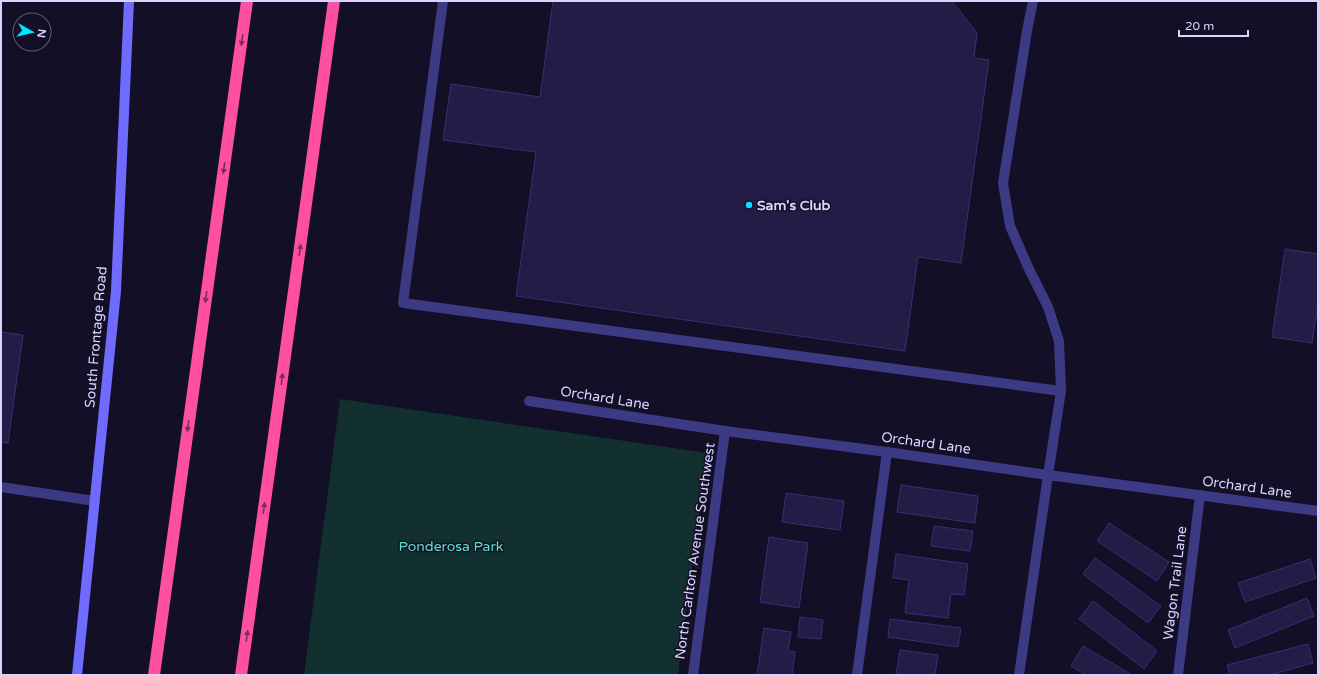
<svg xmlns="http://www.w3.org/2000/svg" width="1319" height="676" viewBox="0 0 1319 676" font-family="'Varela Round',sans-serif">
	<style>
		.park { fill: #12302f }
		.building { fill: #241b47; stroke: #3b2d73 }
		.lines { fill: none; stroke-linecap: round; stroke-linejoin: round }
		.service { stroke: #3d3a85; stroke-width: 10 }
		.minor { stroke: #3d3a85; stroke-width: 10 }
		.secondary { stroke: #6f6bff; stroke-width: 10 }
		.motorway { stroke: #ff4fa3; stroke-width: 12 }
		.oneway { fill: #7d2c5e }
		.poi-dot { fill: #00e5ff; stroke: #130f26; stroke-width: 1.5 }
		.labels { text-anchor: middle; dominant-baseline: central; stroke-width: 3; stroke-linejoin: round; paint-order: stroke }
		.poi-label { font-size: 14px; font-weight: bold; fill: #d9d4ff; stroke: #130f26; text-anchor: start }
		.street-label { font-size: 14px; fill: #d9d4ff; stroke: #130f26 }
		.park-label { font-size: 14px; fill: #5fe0c0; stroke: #130f26 }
	</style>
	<rect width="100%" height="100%" fill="#130f26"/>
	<path class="park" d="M340 399 707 453 678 675H304Z"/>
	<g class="building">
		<path d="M553 1H952L977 33 974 58 989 60 961 263 918 257 905 351 516 296 536 152 443 140 451 84 540 97Z"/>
		<path d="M1285 249 1318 254V303L1312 343 1272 337Z"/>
		<path d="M1 332 23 335 8 443 1 442Z"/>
		<path d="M901 485 978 496 975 523 897 512Z"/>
		<path d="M786 493 844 501 840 530 782 522Z"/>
		<path d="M1109 523 1169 562 1157 581 1097 541Z"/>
		<path d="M934 526 973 531 970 551 931 546Z"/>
		<path d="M769 537 808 543 799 608 760 602Z"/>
		<path d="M896 554 968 564 964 595 951 594 948 618 905 613 909 580 893 578Z"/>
		<path d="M1095 558 1161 606 1148 623 1083 574Z"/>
		<path d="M1310 559 1316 578 1245 602 1238 583Z"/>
		<path d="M1307 598 1314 616 1235 648 1228 630Z"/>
		<path d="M1093 601 1157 651 1144 669 1079 619Z"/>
		<path d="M800 617 823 620 821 639 798 637Z"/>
		<path d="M890 619 961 628 958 647 888 637Z"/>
		<path d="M764 628 791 632 788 651 795 652 792 675H757Z"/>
		<path d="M1308 644 1313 663 1270 675H1230L1227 665Z"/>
		<path d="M1083 646 1132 675H1086L1071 666Z"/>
		<path d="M900 650 938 655 935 675H896Z"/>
	</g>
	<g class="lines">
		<g class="service">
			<path d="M443 1 403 303 1061 391"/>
			<path d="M1033 1 1027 31 1003 183 1010 226 1029 269 1048 307 1059 341 1061 391 1048 475"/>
			<path d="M857 675 887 452"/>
		</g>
		<g class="minor">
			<path d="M529 401 725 431 887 452 1048 475 1318 511"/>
			<path d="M1 487 95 501"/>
			<path d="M693 675 725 431"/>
			<path d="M1019 675 1048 475"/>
			<path d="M1178 675 1200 495"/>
		</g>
		<path class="secondary" d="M77 675 116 291 129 1"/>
		<g class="motorway">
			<path d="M154 675 247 1"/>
			<path d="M241 675 334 1"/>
		</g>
	</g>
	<defs><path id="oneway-solid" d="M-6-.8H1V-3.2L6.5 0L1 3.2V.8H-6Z"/></defs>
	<g class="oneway">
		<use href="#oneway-solid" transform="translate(242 40) rotate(98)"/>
		<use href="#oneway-solid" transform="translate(224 168) rotate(98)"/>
		<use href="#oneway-solid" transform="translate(300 250) rotate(-82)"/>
		<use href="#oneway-solid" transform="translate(206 297) rotate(98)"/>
		<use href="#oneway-solid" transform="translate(282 379) rotate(-82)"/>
		<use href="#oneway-solid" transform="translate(188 426) rotate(98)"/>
		<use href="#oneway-solid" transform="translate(264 508) rotate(-82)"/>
		<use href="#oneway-solid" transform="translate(247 636) rotate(-82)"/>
	</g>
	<circle class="poi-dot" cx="749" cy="205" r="4"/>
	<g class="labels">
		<g class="poi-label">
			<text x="757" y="205">Sam's Club</text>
		</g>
		<g class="street-label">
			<text transform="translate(96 337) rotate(-85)">South Frontage Road</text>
			<text transform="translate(605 398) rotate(9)">Orchard Lane</text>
			<text transform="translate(926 443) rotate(8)">Orchard Lane</text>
			<text transform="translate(1247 487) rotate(8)">Orchard Lane</text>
			<text transform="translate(695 551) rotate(-82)">North Carlton Avenue Southwest</text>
			<text transform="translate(1175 583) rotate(-83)">Wagon Trail Lane</text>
		</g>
		<g class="park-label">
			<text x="451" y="546">Ponderosa Park</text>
		</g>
	</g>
	<rect width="1319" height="676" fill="none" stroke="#d9d4ff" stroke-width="4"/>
	<g transform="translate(32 32) rotate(98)"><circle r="19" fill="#130f26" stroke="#625e7d"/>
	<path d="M0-3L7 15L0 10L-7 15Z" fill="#00e5ff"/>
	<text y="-6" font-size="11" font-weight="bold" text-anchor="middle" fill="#d9d4ff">N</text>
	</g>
	<path d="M1179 30v6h69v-6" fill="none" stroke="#d9d4ff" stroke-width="2"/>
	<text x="1185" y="30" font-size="12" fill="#d9d4ff" stroke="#130f26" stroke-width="3" paint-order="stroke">20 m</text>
</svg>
